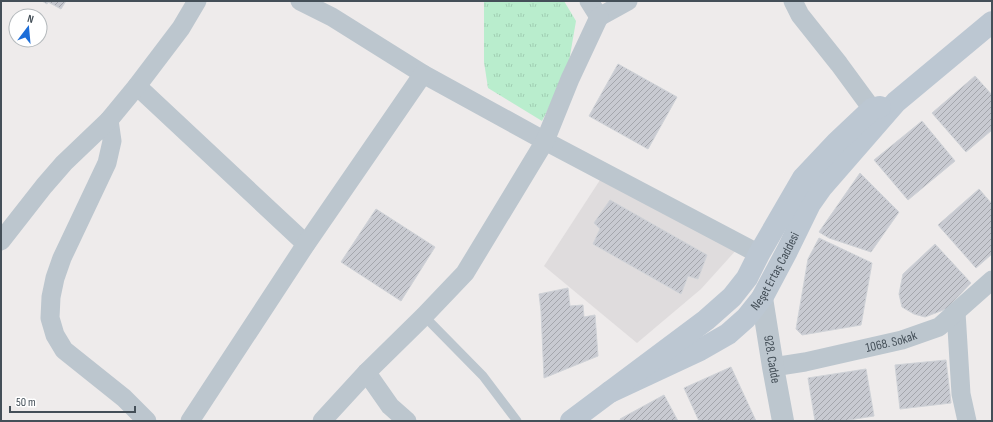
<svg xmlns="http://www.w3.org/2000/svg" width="993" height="422" viewBox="0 0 993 422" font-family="'Sofia Sans Condensed',sans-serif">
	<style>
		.education { fill: #dfdcdd }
		.park { fill: url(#park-tufts) }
		.building { fill: url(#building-hatch); stroke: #cfd2d7 }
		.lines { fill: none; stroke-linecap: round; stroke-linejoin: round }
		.service { stroke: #bcc6ce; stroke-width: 9 }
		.minor { stroke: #bcc6ce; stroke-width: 19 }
		.tertiary { stroke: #bcc6ce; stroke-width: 22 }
		.secondary { stroke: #bcc7d2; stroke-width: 22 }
		.labels { text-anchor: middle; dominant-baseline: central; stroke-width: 4; stroke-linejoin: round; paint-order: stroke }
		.street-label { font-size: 13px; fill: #444f58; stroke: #fff }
	</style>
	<defs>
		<pattern id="park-tufts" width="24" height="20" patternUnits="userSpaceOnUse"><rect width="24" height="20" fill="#b9edcd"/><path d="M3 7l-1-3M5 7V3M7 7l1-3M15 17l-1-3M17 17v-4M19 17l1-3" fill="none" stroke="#a0cdb2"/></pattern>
		<pattern id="building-hatch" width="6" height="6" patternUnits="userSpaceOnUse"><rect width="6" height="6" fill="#c8cad1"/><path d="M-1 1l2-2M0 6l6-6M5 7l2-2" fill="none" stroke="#a4a6ac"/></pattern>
	</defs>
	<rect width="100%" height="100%" fill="#eeebeb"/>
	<path class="education" d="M600 180 738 248 701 289 637 343 544 266Z"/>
	<path class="park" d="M484 1H564L576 21 567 73 542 121 488 88 484 62Z"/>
	<g class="building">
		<path d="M42 1H66L61 9 48 2 47 4Z"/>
		<path d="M618 64 677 97 648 149 589 116Z"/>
		<path d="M975 76 992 95V130L966 152 932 113Z"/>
		<path d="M922 121 955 161 908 200 874 160Z"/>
		<path d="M860 173 899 212 871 252 829 238 819 232Z"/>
		<path d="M979 189 992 204V254L976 268 938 225Z"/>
		<path d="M610 200 707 255 698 279 688 276 681 294 593 244 600 229 594 223Z"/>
		<path d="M376 209 435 247 401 301 341 262Z"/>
		<path d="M819 238 872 263 861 325 802 335 796 329 808 259Z"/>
		<path d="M935 244 971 283 946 309 925 317 914 314 902 307 899 294 903 274Z"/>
		<path d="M568 288 570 306 583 305 584 317 595 315 598 356 544 378 541 311 539 294Z"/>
		<path d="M946 360 951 403 900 409 895 365Z"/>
		<path d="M731 367 756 421H699L684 388Z"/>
		<path d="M866 369 874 416 842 421H815L808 378Z"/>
		<path d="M664 395 678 421H621L620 419Z"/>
	</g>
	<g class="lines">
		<path class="service" d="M424 316 483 376 517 421"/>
		<g class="minor">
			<path d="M300 1 332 17 423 74 545 141 759 254"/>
			<path d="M589 1 599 17"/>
			<path d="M793 1 800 15 839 64 872 109"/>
			<path d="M599 17 628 1"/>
			<path d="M137 86 306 244"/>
			<path d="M109 120 112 141 107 163 62 258 55 278 51 297 50 318 55 335 64 350 124 398 147 421"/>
			<path d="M1 241 44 186 64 163 109 120 137 86 181 28 197 1"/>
			<path d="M956 312 961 394 967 421"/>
			<path id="s1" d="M773 367 805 362 902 340 939 327 992 280"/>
			<path d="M367 372 369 376 390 406 407 421"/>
			<path d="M190 421 306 244 423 74"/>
			<path d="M322 421 367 372 424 316 465 273 545 141 570 79 599 17"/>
		</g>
		<path class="tertiary" id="s2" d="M762 298 773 367 783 421"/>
		<g class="secondary">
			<path id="s3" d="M610 392 700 350 728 334 746 318 762 298 787 251 810 204 822 187 896 102 992 22"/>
			<path d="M571 421 706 320 732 297 747 278 759 254 803 178 836 143 872 109 880 107"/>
		</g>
	</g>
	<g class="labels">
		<g class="street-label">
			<text stroke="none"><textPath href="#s3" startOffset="211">Neşet Ertaş Caddesi</textPath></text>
			<text stroke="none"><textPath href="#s1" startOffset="121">1068. Sokak</textPath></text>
			<text stroke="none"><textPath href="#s2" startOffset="62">928. Cadde</textPath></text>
		</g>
	</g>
	<rect width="993" height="422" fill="none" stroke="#444f58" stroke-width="4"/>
	<g transform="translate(28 28) rotate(16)"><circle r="19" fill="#ffffff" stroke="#b4b9bc"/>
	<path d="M0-3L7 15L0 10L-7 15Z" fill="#1c6dd8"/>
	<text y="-6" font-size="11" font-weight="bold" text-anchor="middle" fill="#444f58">N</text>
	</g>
	<path d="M10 406v6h125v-6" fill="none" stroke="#444f58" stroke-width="2"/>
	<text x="16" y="406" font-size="12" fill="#444f58" stroke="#ffffff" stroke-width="3" paint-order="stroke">50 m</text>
</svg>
